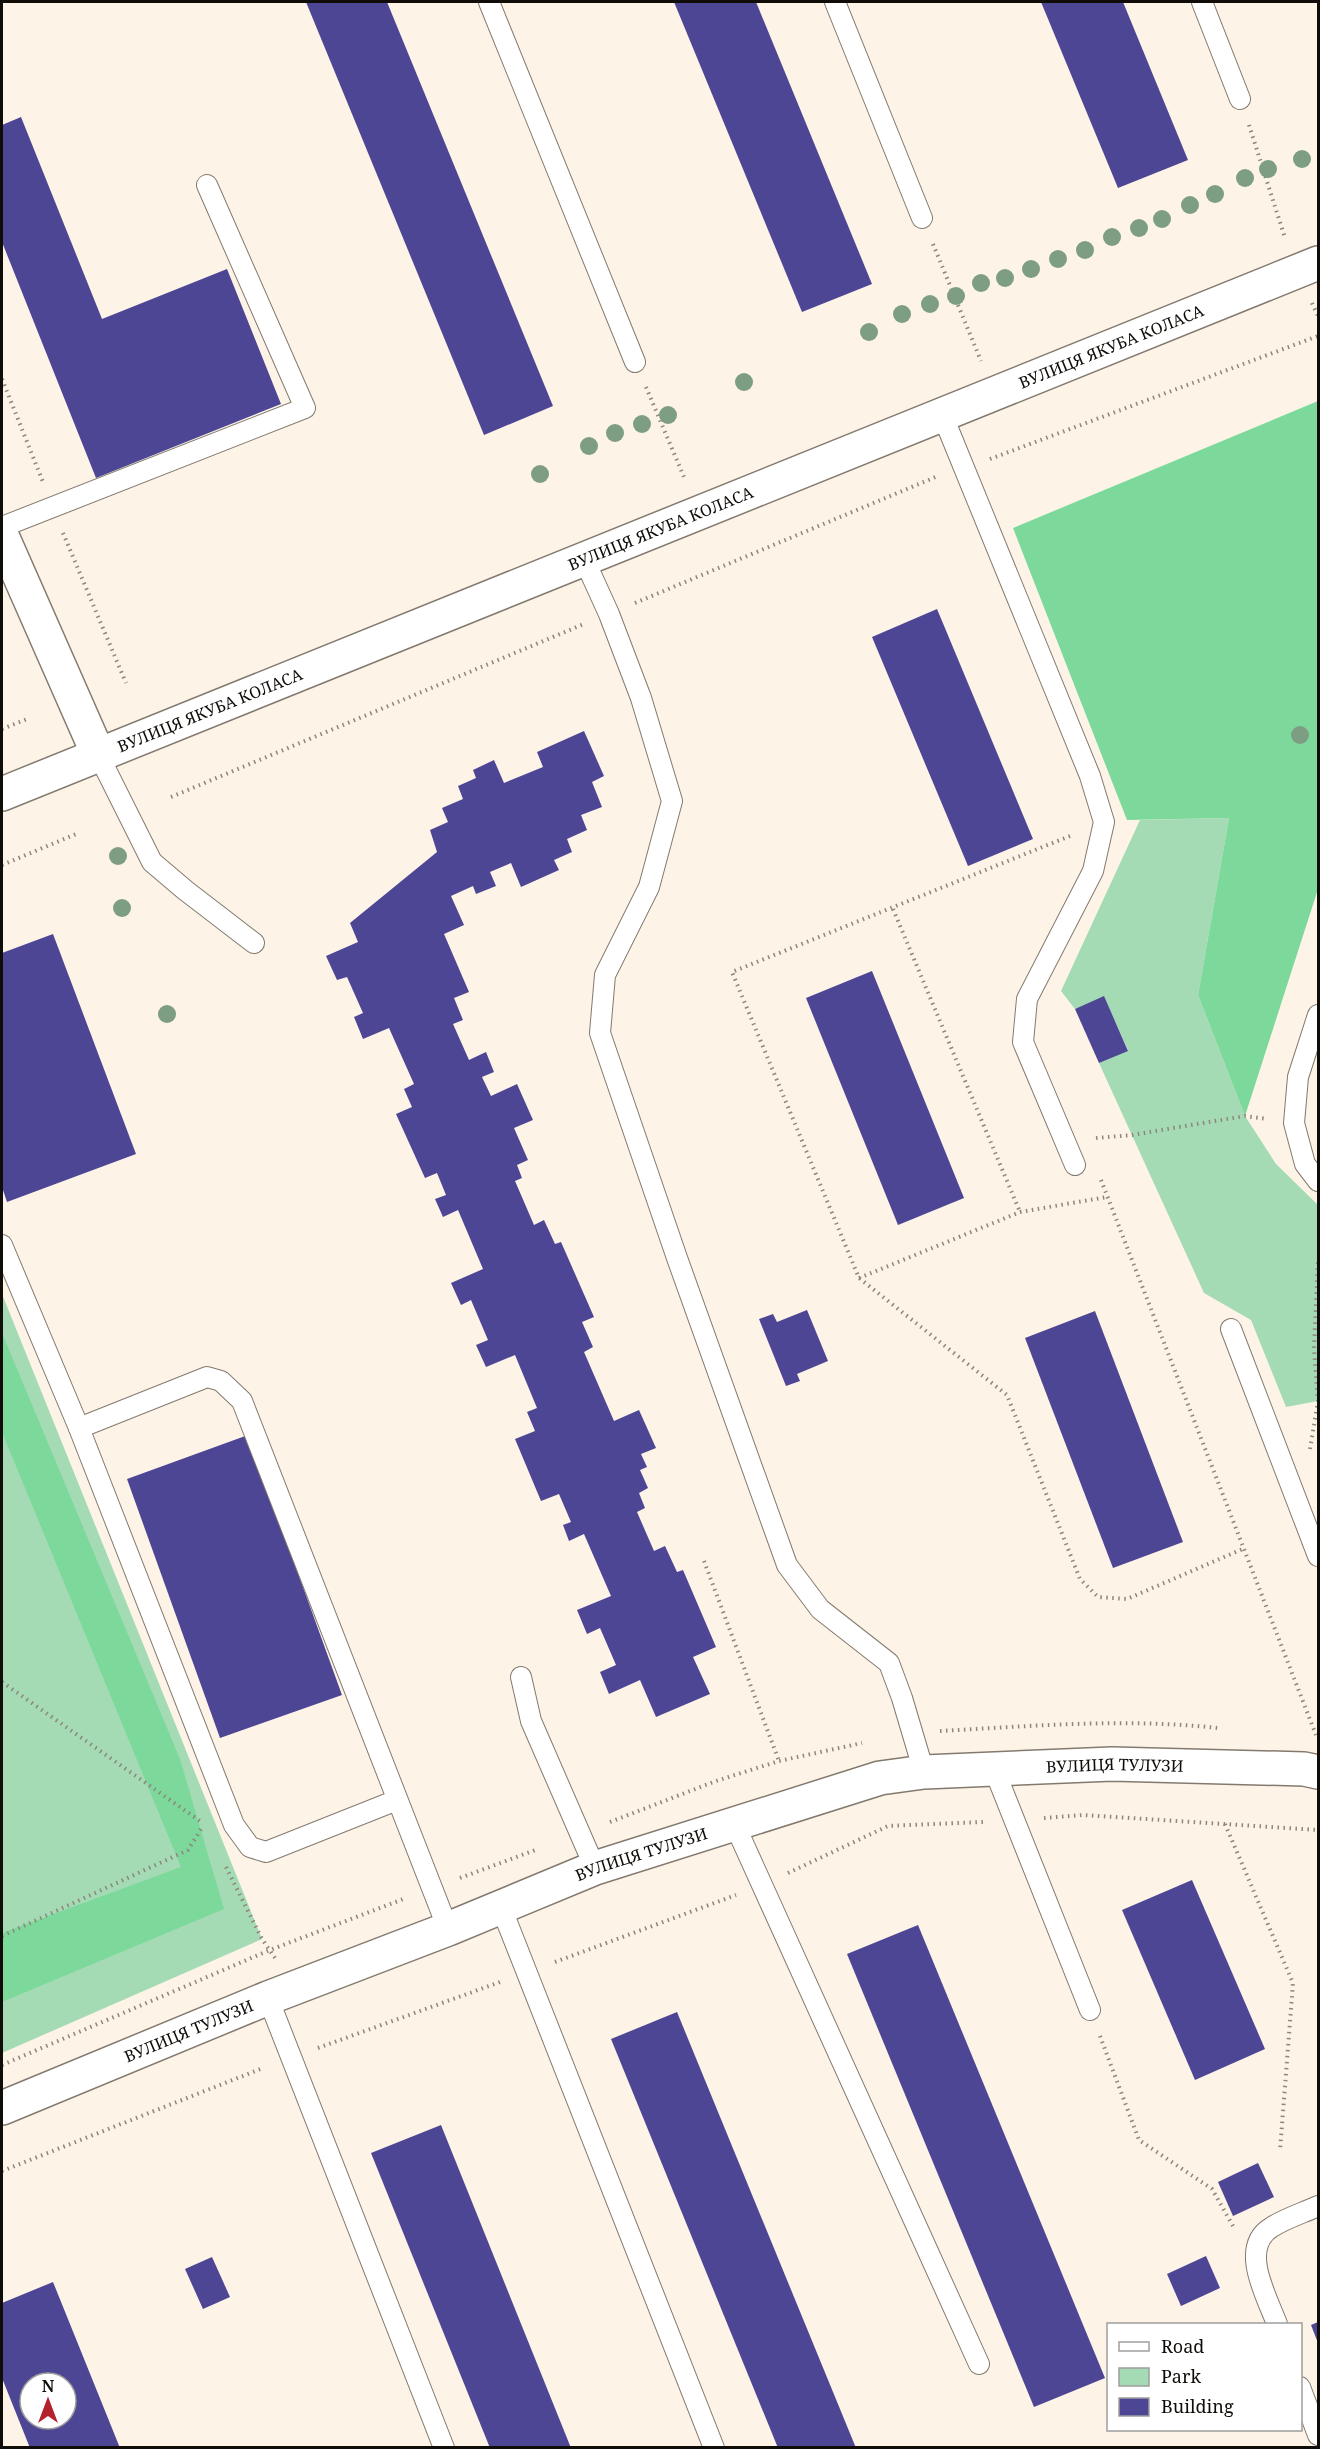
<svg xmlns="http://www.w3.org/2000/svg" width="1320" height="2449" viewBox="0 0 1320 2449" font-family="'Noto Serif',serif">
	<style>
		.green { fill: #a4dbb4 }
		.forest { fill: #7dd99b }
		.building { fill: #4c4695; fill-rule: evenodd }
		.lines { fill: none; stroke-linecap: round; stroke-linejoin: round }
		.service-casing { stroke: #837a6f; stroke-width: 22 }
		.minor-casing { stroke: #837a6f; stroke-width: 36 }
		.tertiary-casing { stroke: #837a6f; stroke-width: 36 }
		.path { stroke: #8d867e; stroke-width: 4; stroke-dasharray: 1.5 4.5; stroke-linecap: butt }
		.service { stroke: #fff; stroke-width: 20 }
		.minor { stroke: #fff; stroke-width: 33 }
		.tertiary { stroke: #fff; stroke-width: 33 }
		.tree { fill: #7d9e83 }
		.labels { text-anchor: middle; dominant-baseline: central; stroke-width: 6; stroke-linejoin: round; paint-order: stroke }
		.street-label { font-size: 16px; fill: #100d09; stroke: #fff }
	</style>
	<rect width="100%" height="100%" fill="#fef3e7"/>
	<g class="green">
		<path d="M1229 818 1198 995 1245 1116 1276 1164 1318 1205V1401L1286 1407 1251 1320 1204 1293 1099 1063 1128 1050 1104 997 1075 1009 1061 991 1140 820Z"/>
		<path d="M2 1294 262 1939 2 2053Z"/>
	</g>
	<g class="forest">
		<path d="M1318 401V889L1245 1116 1198 995 1229 818 1127 820 1013 528Z"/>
		<path d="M2 1333 180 1759 224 1909 2 2002V1933L181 1867 2 1432Z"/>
	</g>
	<g class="building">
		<path d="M306 2H387L553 406 484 435Z"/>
		<path d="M674 2H756L872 284 802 312Z"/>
		<path d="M1041 2H1123L1188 160 1118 188Z"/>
		<path d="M21 117 102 319 227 269 281 404 96 478 2 242V125Z"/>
		<path d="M937 609 1033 839 968 866 872 637Z"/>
		<path d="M584 731 604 776 592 782 602 807 581 815 587 830 567 839 572 852 554 860 559 870 521 887 511 863 490 872 496 886 476 894 473 886 451 896 464 925 444 934 469 992 454 998 463 1020 453 1024 469 1060 486 1052 494 1072 482 1077 491 1096 517 1084 533 1120 514 1128 528 1160 517 1165 522 1178 515 1181 534 1225 544 1220 555 1244 561 1242 594 1317 582 1322 593 1347 584 1352 614 1421 639 1410 656 1448 641 1454 647 1467 640 1470 648 1488 639 1493 645 1508 637 1512 654 1551 665 1546 677 1572 683 1570 716 1647 693 1657 710 1694 656 1717 640 1680 609 1694 600 1672 616 1665 600 1628 587 1634 577 1610 611 1596 584 1534 569 1541 563 1525 571 1522 559 1494 541 1501 515 1439 535 1431 527 1412 537 1408 515 1355 486 1367 476 1345 488 1340 471 1300 461 1305 451 1283 483 1269 458 1210 443 1217 435 1199 446 1195 437 1173 425 1178 396 1114 412 1107 404 1089 414 1084 389 1028 363 1039 354 1017 363 1013 347 977 337 980 326 956 358 942 350 923 437 852 430 830 448 822 442 808 463 799 458 786 476 778 473 770 494 760 504 783 543 767 537 752Z"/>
		<path d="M53 934 136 1154 7 1202 2 1187V953Z"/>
		<path d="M872 971 964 1198 898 1225 806 998Z"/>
		<path d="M1104 996 1128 1051 1099 1063 1075 1009Z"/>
		<path d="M807 1310 828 1361 797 1374 800 1381 786 1386 759 1319 773 1314 777 1322Z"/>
		<path d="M1095 1311 1183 1542 1113 1568 1025 1338Z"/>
		<path d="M248 1435 342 1695 220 1738 127 1479Z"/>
		<path d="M1192 1880 1265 2049 1195 2080 1122 1910Z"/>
		<path d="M918 1925 1105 2378 1034 2407 847 1954Z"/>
		<path d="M677 2012 856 2448H778L611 2039Z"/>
		<path d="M441 2125 571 2448H490L371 2153Z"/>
		<path d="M1258 2163 1274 2197 1233 2216 1218 2182Z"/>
		<path d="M1206 2256 1220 2288 1181 2306 1167 2274Z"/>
		<path d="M212 2257 230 2297 203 2309 185 2269Z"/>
		<path d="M53 2282 120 2448H30L2 2378V2303ZM30 2383H66V2419H30Z"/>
		<path d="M1318 2322V2343L1311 2325Z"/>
	</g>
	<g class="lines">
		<defs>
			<g id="service">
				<path d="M489 2 635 362"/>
				<path d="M835 2 922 218"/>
				<path d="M1202 2 1240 99"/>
				<path d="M942 414 1090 776 1104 822 1093 871 1027 999 1023 1042 1075 1165"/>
				<path d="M2 527 305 408 207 185"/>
				<path d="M584 559 609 614 641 698 672 801 649 887 605 975 600 1033 677 1258 787 1565 820 1609 889 1663 902 1698 924 1772"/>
				<path d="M98 754 152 862 185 890 254 943"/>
				<path d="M1318 1015 1298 1077 1294 1123 1305 1164 1318 1181"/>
				<path d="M2 1245 79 1428 234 1825 250 1847 266 1852 397 1800"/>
				<path d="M1231 1329 1318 1556"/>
				<path d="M79 1428 207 1377 221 1381 242 1401 448 1929"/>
				<path d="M521 1677 531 1721 595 1868"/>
				<path d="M994 1769 1090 2010"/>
				<path d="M734 1823 979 2364"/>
				<path d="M501 1907 714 2448"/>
				<path d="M268 1998 444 2448"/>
				<path d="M1277 2324C1267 2297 1238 2247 1272 2227 1286 2218 1303 2213 1318 2206"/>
				<path d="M1300 2387 1318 2435"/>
			</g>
			<g id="minor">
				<path d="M2 536 98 754"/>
				<path id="s1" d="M2 2108 268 1998 448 1929 595 1868 880 1778 924 1772 1112 1764 1304 1769 1318 1772"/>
			</g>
			<g id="tertiary">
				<path id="s2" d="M2 794 1318 263"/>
			</g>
		</defs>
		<use href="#service" class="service-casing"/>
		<use href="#minor" class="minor-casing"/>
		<use href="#tertiary" class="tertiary-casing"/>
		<g class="path">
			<path d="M1249 125 1285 238"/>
			<path d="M933 244 981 361"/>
			<path d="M1312 303 1318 316"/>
			<path d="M2 379 43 482"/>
			<path d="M646 387 684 477"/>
			<path d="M990 459 1318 336"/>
			<path d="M63 533 126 683"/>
			<path d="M635 603 938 476"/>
			<path d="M2 729 27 719"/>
			<path d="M171 797 584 624"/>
			<path d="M1070 836 732 972 859 1278 1007 1395 1080 1579 1098 1597 1127 1599 1245 1548"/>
			<path d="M2 865 76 834"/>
			<path d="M893 909 1020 1212"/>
			<path d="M1096 1138 1132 1135 1245 1116 1267 1119"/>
			<path d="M1101 1180 1316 1735"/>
			<path d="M859 1278 1020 1212 1107 1197"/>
			<path d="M1310 1449 1318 1401 1314 1348 1318 1261"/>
			<path d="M704 1561 779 1761"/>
			<path d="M2 1682 200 1821"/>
			<path d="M940 1731C1032 1726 1126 1718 1218 1728"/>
			<path d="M1044 1818 1083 1815 1318 1830"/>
			<path d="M610 1822 716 1781 779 1761 862 1743"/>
			<path d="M1225 1824 1293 1983 1280 2151"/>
			<path d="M226 1867 262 1939 275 1958"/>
			<path d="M788 1873 888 1826 983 1822"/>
			<path d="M460 1878 538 1849"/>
			<path d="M2 1936 188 1850 203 1826"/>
			<path d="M555 1962 736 1895"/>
			<path d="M1100 2036 1139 2140 1212 2189 1233 2226"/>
			<path d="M318 2048 500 1982"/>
			<path d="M2 2065 270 1950 406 1898"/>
			<path d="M2 2171 263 2068"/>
		</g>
		<use href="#service" class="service"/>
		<use href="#minor" class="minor"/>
		<use href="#tertiary" class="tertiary"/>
	</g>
	<g class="tree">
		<circle cx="1302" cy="159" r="9"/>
		<circle cx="1268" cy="169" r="9"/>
		<circle cx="1245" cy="178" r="9"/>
		<circle cx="1215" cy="194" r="9"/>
		<circle cx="1190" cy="205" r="9"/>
		<circle cx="1162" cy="219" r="9"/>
		<circle cx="1139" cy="228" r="9"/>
		<circle cx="1112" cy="237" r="9"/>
		<circle cx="1085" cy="250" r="9"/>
		<circle cx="1058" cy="259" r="9"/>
		<circle cx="1031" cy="269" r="9"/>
		<circle cx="1005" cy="278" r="9"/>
		<circle cx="981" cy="283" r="9"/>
		<circle cx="956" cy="296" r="9"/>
		<circle cx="930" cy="304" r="9"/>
		<circle cx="902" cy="314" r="9"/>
		<circle cx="869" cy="332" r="9"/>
		<circle cx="744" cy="382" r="9"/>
		<circle cx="668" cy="415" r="9"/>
		<circle cx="642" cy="424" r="9"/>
		<circle cx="615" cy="433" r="9"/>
		<circle cx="589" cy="446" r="9"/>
		<circle cx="540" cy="474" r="9"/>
		<circle cx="1300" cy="735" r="9"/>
		<circle cx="118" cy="856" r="9"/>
		<circle cx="122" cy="908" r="9"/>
		<circle cx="167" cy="1014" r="9"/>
	</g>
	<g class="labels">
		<g class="street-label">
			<text stroke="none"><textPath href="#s2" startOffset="1196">ВУЛИЦЯ ЯКУБА КОЛАСА</textPath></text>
			<text stroke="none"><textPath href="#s2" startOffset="710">ВУЛИЦЯ ЯКУБА КОЛАСА</textPath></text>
			<text stroke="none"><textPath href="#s2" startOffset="224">ВУЛИЦЯ ЯКУБА КОЛАСА</textPath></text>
			<text stroke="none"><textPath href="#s1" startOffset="1174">ВУЛИЦЯ ТУЛУЗИ</textPath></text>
			<text stroke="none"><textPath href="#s1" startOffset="688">ВУЛИЦЯ ТУЛУЗИ</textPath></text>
			<text stroke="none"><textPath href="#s1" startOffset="202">ВУЛИЦЯ ТУЛУЗИ</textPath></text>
		</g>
	</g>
	<rect width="1320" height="2449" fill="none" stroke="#100d09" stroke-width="6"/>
	<rect x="1107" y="2323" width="195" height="108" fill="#ffffff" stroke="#9f9e9d" stroke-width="1.5"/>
	<rect x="1119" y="2342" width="30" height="9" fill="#ffffff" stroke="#9f9e9d" stroke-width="1.5"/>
	<text x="1161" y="2353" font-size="18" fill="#100d09">Road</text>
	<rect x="1119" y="2368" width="30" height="18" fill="#a4dbb4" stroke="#9f9e9d" stroke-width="1.5"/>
	<text x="1161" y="2383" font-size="18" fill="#100d09">Park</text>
	<rect x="1119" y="2398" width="30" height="18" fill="#4c4695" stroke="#9f9e9d" stroke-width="1.5"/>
	<text x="1161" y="2413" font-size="18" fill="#100d09">Building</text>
	<g transform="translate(48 2401)"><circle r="28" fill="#ffffff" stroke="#9f9e9d" stroke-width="1.5"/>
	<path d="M0-4.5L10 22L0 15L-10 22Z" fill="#b4232d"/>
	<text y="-9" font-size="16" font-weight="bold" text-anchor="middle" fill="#100d09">N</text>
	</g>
</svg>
